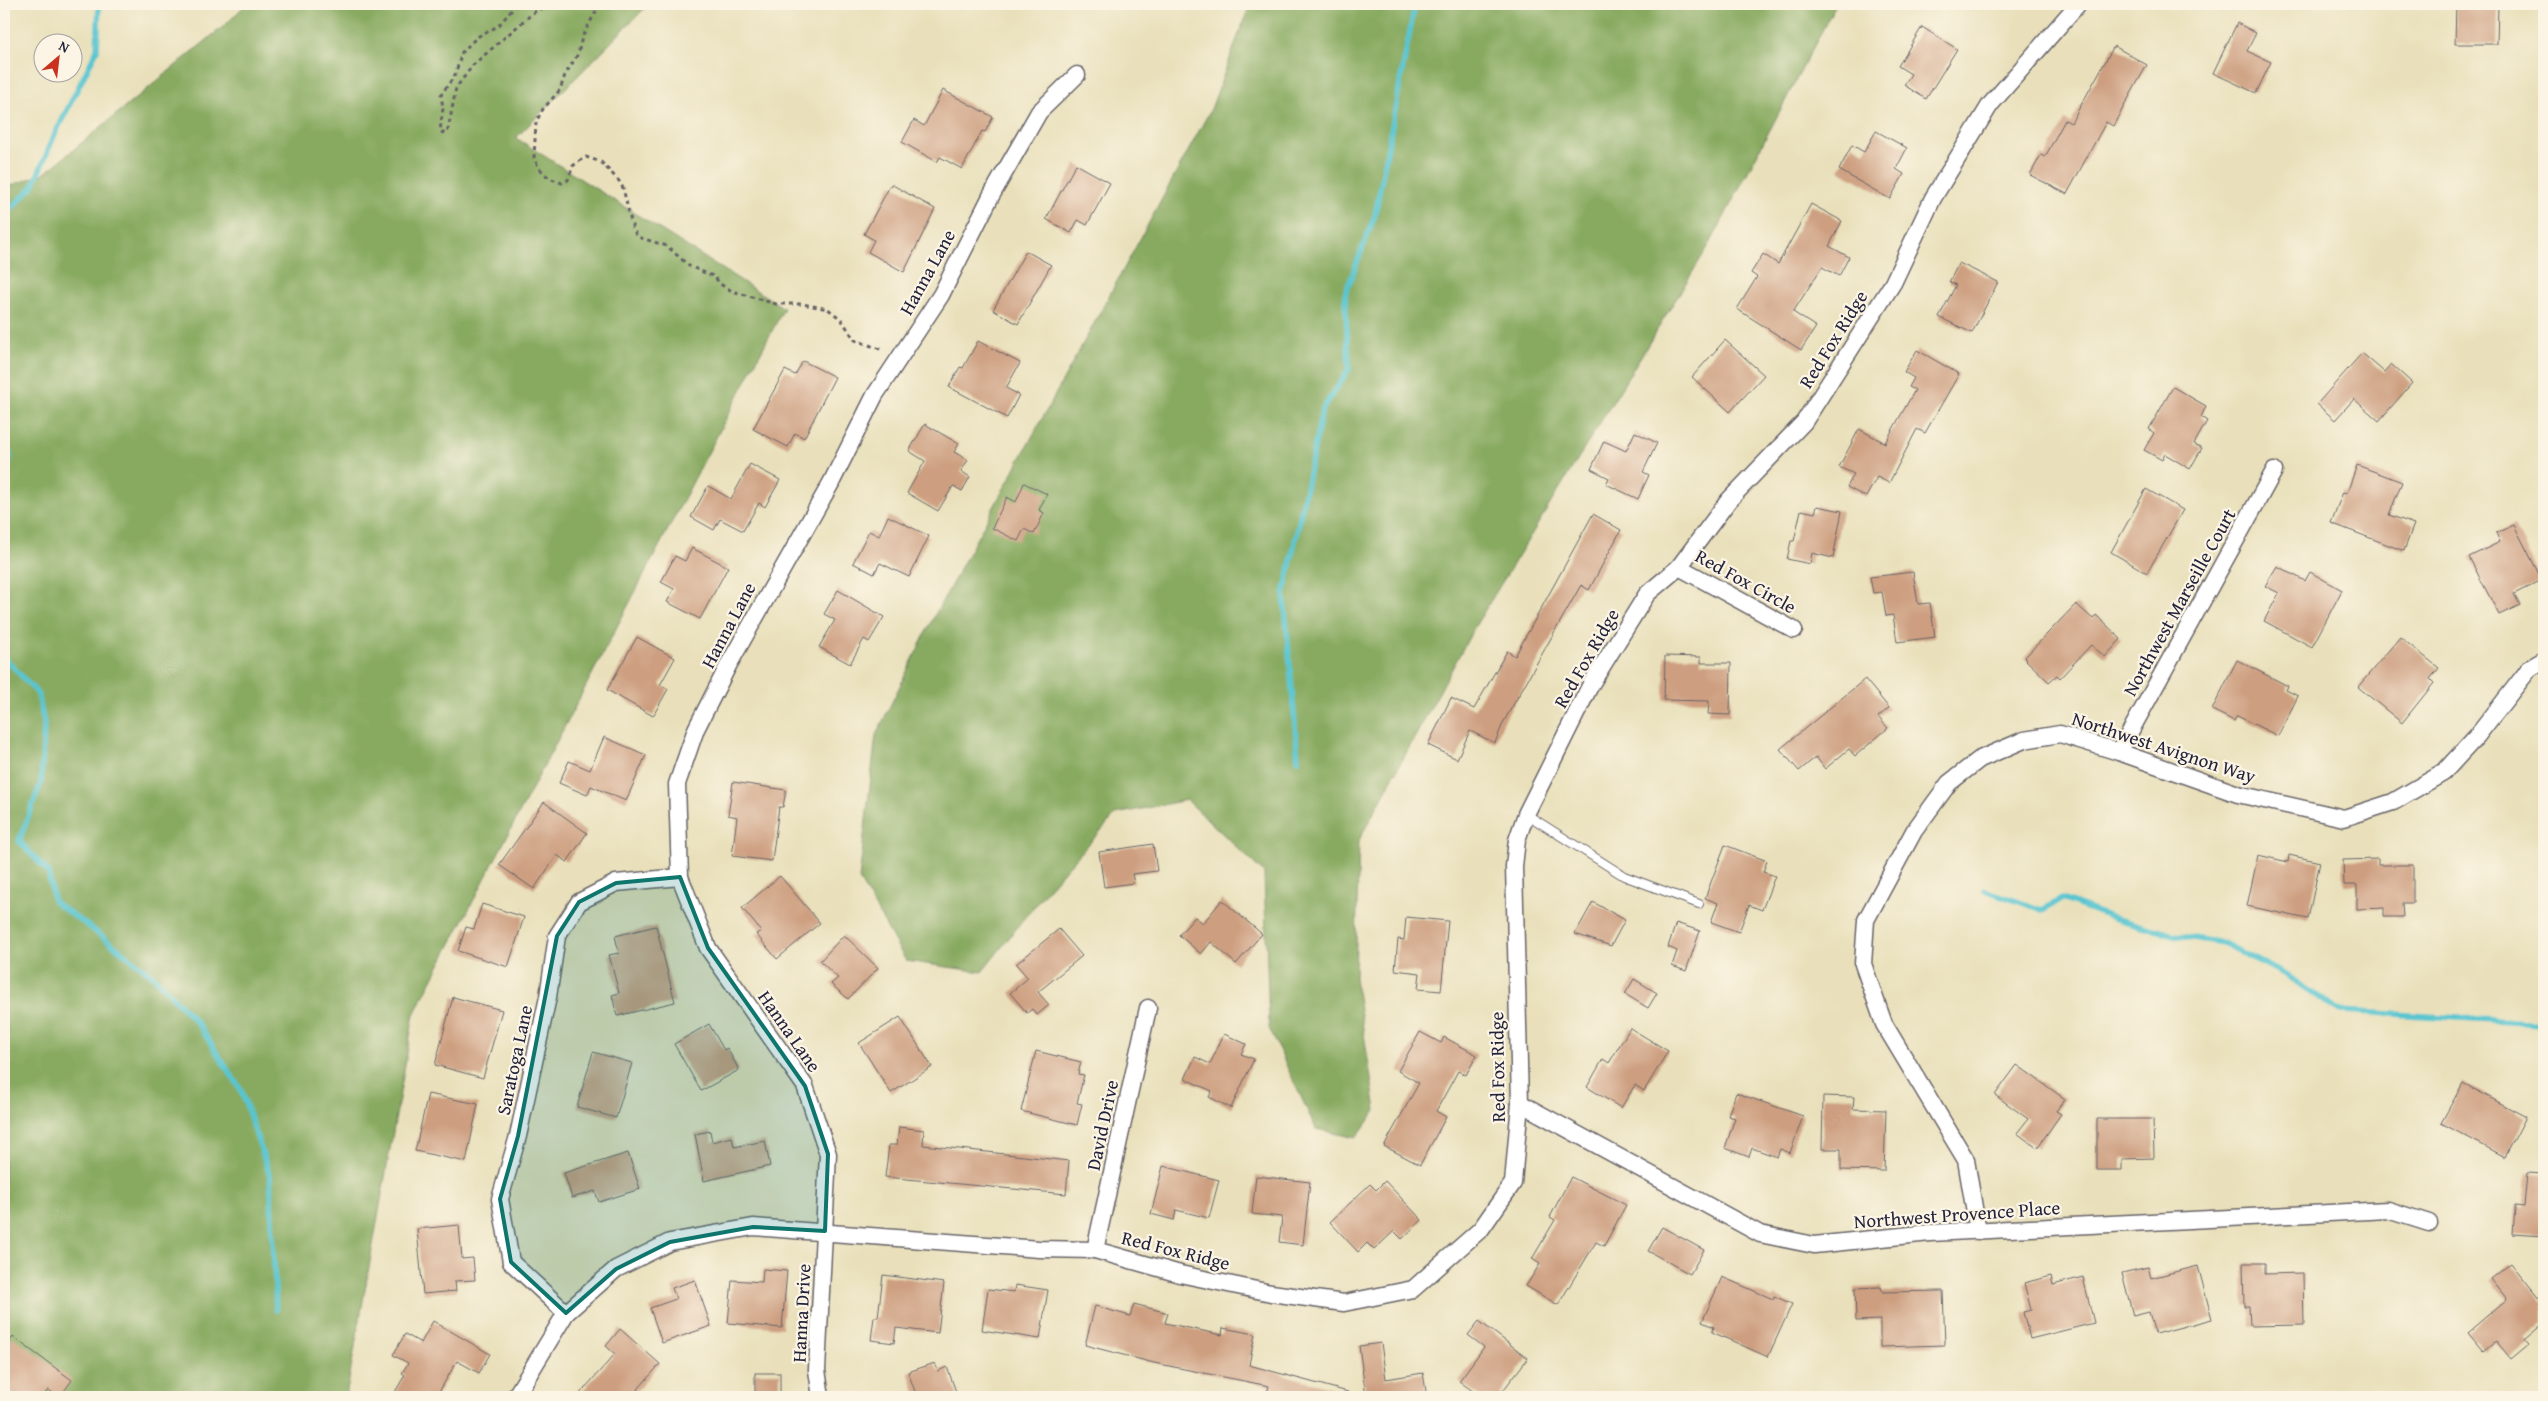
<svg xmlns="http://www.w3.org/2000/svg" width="2548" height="1401" viewBox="0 0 2548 1401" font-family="'Gentium Book Plus',serif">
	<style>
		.forest { fill: #88aa60; stroke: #55664e }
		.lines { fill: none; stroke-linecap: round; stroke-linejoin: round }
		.stream { stroke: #58c5d0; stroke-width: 5.5 }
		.building { fill: #cd9f80 }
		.lane-casing { stroke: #686468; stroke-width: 10 }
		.street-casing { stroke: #686468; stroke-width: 19 }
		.path { stroke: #686468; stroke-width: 3; stroke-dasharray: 4 4; stroke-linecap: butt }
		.lane { stroke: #fff; stroke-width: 8 }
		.street { stroke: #fff; stroke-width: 16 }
		.marked { fill: #0f766e; fill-opacity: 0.2; stroke: #0f766e; stroke-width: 4; stroke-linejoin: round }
		.labels { text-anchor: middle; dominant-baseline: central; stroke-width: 4.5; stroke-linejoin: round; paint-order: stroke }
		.street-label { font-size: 19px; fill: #22223b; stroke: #fcf5e5 }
	</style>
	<rect width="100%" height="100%" fill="#fcf5e5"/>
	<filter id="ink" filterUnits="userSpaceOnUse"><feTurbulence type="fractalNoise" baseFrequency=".02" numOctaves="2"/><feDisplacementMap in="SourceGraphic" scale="10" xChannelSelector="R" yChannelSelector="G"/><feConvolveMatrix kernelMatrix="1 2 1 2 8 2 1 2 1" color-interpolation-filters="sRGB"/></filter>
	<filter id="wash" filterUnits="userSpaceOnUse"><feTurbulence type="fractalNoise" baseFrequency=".0096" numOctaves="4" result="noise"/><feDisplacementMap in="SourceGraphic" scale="20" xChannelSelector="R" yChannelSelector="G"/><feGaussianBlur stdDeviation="1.12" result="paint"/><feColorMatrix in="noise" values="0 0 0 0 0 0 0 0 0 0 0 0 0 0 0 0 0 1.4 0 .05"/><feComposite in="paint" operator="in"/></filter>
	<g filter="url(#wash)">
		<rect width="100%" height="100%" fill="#e9e0bb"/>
		<g class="forest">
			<path d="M246 4H649L516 138 784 308 414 1014 346 1397H4V188L45 173 225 25Z"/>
			<path d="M1250 4H1836L1711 242 1474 628 1359 840 1355 978 1376 1110 1356 1138 1316 1129 1269 1028 1264 873 1187 800 1116 814 1048 889 982 972 906 961 859 879 876 735 930 624 1211 109Z"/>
		</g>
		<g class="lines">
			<g class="stream">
				<path d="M4 216 33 186 55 134 97 50 99 4"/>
				<path d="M4 437 10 456 4 488"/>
				<path d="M4 657 38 694 44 723 41 783 19 841 48 872 54 902 91 928 152 975 198 1024 241 1090 270 1176 276 1310"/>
				<path d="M1298 760 1284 595 1322 410 1349 369 1345 294 1375 215 1415 4"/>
				<path d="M1985 890 2042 910 2062 899 2113 918 2174 935 2223 943 2282 973 2341 1011 2544 1023"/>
			</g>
		</g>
		<g id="blocks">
			<g class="building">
				<path d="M2456 4H2498L2497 44H2455Z"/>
				<path d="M2237 23 2256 33 2247 51 2271 62 2256 93 2213 73Z"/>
				<path d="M1922 27 1957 49 1926 99 1904 85 1911 74 1898 66Z"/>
				<path d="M2114 46 2147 65 2113 126 2106 122 2067 194 2030 175 2041 155 2045 157 2065 120 2071 123Z"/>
				<path d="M943 90 993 117 985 132 982 131 962 169 940 157 937 162 902 142 914 120 924 126Z"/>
				<path d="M1876 131 1907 148 1896 169 1904 174 1890 199 1839 170 1852 145 1864 152Z"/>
				<path d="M1076 164 1110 183 1087 225 1078 220 1071 233 1046 219Z"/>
				<path d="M891 184 935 209 904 272 868 252 874 240 864 234Z"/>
				<path d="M1811 204 1842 221 1829 246 1849 257 1839 276 1822 267 1793 312 1816 327 1801 350 1737 309 1757 277 1751 273 1763 254 1778 264Z"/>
				<path d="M1026 251 1051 265 1018 324 993 310Z"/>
				<path d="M1959 263 1998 282 1972 333 1939 317 1956 285 1949 282Z"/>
				<path d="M1725 340 1764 375 1730 412 1692 377Z"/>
				<path d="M978 341 1020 363 1006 388 1019 395 1007 418 949 387 960 367 963 368Z"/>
				<path d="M1917 350 1959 374 1925 433 1917 429 1889 483 1877 477 1866 497 1847 487 1854 474 1839 467 1859 429 1885 443 1915 390 1909 387 1914 378 1904 372Z"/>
				<path d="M2362 353 2384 372 2391 364 2412 383 2379 421 2354 399 2335 420 2317 404Z"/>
				<path d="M803 361 835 377 804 438 795 433 788 447 753 429 785 370 795 375Z"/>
				<path d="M2173 387 2206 406 2201 417 2207 421 2194 444 2202 448 2190 469 2165 454 2162 460 2144 450 2154 433 2149 429Z"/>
				<path d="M925 424 959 444 954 452 968 460 961 471 970 477 962 491 953 486 938 511 907 493 925 461 909 451Z"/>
				<path d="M1635 432 1657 443 1643 472 1649 475 1638 499 1606 484 1609 478 1591 469 1604 441 1626 451Z"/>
				<path d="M750 464 780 480 765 507 759 503 743 531 720 519 714 530 691 517 708 486 731 499Z"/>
				<path d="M2357 465 2402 482 2389 515 2414 524 2404 551 2331 523 2343 492 2347 493Z"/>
				<path d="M1024 483 1047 494 1039 510 1044 513 1034 534 1024 529 1018 541 992 528 1007 497 1016 502Z"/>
				<path d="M2146 489 2183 510 2147 573 2111 552Z"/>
				<path d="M1817 506 1842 511 1833 558 1812 553 1810 564 1787 559 1791 541H1794L1801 510 1815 513Z"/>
				<path d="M1593 514 1621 530 1589 590 1581 585 1503 723 1495 743 1470 731 1457 759 1428 745 1451 698 1474 709 1507 651 1515 656Z"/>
				<path d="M888 516 929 536 909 577 880 563 874 574 853 563 869 531 879 536Z"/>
				<path d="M2514 525 2542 580 2514 594 2520 605 2499 615 2469 557 2500 542 2496 533Z"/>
				<path d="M692 548 728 567 700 619 667 602 674 589 661 582 675 556 685 561Z"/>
				<path d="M2277 566 2305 581 2310 572 2342 590 2312 647 2264 621 2279 593 2265 586Z"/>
				<path d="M1913 572 1918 604 1930 603 1935 637 1897 642 1893 615 1886 616 1882 592 1873 593 1870 577Z"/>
				<path d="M838 590 884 617 869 642 864 639 850 664 819 647 835 620 824 614Z"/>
				<path d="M2076 604 2093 619 2096 615 2121 639 2105 657 2091 645 2060 678 2057 675 2049 682 2024 658Z"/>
				<path d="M637 637 675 658 660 685 668 689 653 716 607 690Z"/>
				<path d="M2400 637 2439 668 2430 679 2434 683 2402 723 2358 687Z"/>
				<path d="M1665 656 1701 657V663H1731L1730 715 1708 714 1709 701 1664 700Z"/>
				<path d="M2237 660 2288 686 2286 690 2298 696 2278 736 2237 716 2234 721 2212 710Z"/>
				<path d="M1865 679 1889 708 1878 717 1888 728 1855 756 1849 749 1825 769 1816 757 1799 771 1780 749Z"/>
				<path d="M604 737 646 755 626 801 591 786 587 795 559 783 569 761 590 770Z"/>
				<path d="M733 782 786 790 783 807H779L772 861 732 856 737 817 728 815Z"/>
				<path d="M544 802 587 833 567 862 557 855 534 889 499 865Z"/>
				<path d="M1153 844 1157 871 1132 874 1134 883 1104 887 1099 852Z"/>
				<path d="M1725 845 1767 861 1763 872 1775 876 1762 910 1749 905 1739 932 1711 922 1718 903 1705 898Z"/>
				<path d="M2258 855 2288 862 2289 855 2320 862 2308 919 2247 906Z"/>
				<path d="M2378 859V865H2413V903H2402L2403 917H2384V908L2357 909V885H2344L2343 860Z"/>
				<path d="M780 876 820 923 777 959 756 934 761 931 742 908Z"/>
				<path d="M1222 900 1262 934 1236 964 1211 942 1201 954 1179 935 1195 917 1203 923Z"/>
				<path d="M1593 902 1625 920 1611 946 1575 934Z"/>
				<path d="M482 904 524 917 508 967 458 951 466 927 474 929Z"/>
				<path d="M1406 917 1448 921 1441 991 1418 989 1420 973 1395 970 1398 939 1404 940Z"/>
				<path d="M1676 923 1700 931 1686 971 1672 966 1677 951 1668 947Z"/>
				<path d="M656 926 675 1002 617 1016 612 995 619 993 609 955 619 953 615 936Z"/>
				<path d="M1059 929 1082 956 1038 992 1049 1005 1037 1015 1032 1009 1027 1013 1010 993 1028 978 1016 964Z"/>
				<path d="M844 935 878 968 848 999 831 984 838 978 820 961Z"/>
				<path d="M1634 979 1657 993 1648 1008 1625 994Z"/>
				<path d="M453 997 502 1010 483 1078 435 1065Z"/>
				<path d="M900 1017 932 1067 891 1093 859 1043Z"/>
				<path d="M709 1024 724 1050 727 1048 739 1070 701 1091 674 1044Z"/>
				<path d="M1630 1028 1668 1051 1644 1091 1635 1085 1621 1108 1587 1087 1603 1059 1609 1063Z"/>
				<path d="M1420 1032 1441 1043 1444 1037 1477 1055 1466 1075 1458 1071 1436 1111 1446 1117 1420 1165 1384 1146 1419 1083 1398 1071Z"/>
				<path d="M1224 1034 1246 1044 1241 1054 1254 1059 1231 1108 1209 1097 1212 1091 1185 1079 1195 1057 1210 1064Z"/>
				<path d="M1036 1051 1081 1062 1078 1074 1084 1075 1077 1103 1082 1104 1077 1125 1021 1111Z"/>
				<path d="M593 1052 632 1063 616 1118 577 1107Z"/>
				<path d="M2017 1065 2065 1099 2056 1111 2061 1114 2037 1148 2017 1133 2028 1119 1995 1095Z"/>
				<path d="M2463 1083 2526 1117 2505 1157 2441 1123Z"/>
				<path d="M1736 1093 1803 1116 1790 1153 1780 1149 1777 1157 1752 1148 1749 1157 1725 1148 1735 1118 1728 1116Z"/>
				<path d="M428 1094 478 1104 466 1162 415 1151Z"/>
				<path d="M1823 1096 1854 1097 1853 1109 1886 1110 1884 1171 1841 1170V1149H1822Z"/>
				<path d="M2097 1119H2153L2154 1158 2122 1159V1170H2097Z"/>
				<path d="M899 1127 924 1130 923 1145 1069 1161 1066 1194 885 1177 889 1145H897Z"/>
				<path d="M710 1131 712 1142 732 1137 734 1147 765 1141 770 1166 704 1181 695 1134Z"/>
				<path d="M628 1153 640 1189 599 1202 595 1191 572 1198 564 1173Z"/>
				<path d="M1163 1166 1219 1180 1209 1218 1176 1210 1174 1220 1151 1214Z"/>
				<path d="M2527 1173 2544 1174V1236L2513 1234 2515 1206 2524 1207Z"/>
				<path d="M1256 1176 1310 1182 1303 1245 1279 1242 1282 1217 1252 1214Z"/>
				<path d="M1571 1177 1626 1205 1604 1246 1596 1242 1558 1305 1526 1286 1540 1264 1532 1259 1555 1220 1550 1217Z"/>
				<path d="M1385 1181 1422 1220 1402 1239 1394 1231 1374 1250 1367 1243 1358 1252 1330 1222 1370 1184 1376 1190Z"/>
				<path d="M459 1225 462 1259 473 1258 475 1280 455 1281 456 1291 423 1294 417 1229Z"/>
				<path d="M1662 1227 1704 1250 1690 1274 1648 1251Z"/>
				<path d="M2243 1263H2265V1274L2303 1273 2304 1325 2250 1326 2249 1306H2244Z"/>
				<path d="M2511 1263 2544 1304V1322L2524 1339 2529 1344 2511 1359 2496 1341 2484 1351 2468 1332 2507 1299 2491 1279Z"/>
				<path d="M2198 1266 2212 1319 2155 1334 2149 1312 2133 1316 2122 1273 2148 1267 2151 1278Z"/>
				<path d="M763 1269 787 1271 782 1328 728 1323 732 1280 762 1282Z"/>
				<path d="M883 1275 944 1283 938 1333 896 1328 894 1343 871 1340 874 1317H878Z"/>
				<path d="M2051 1276 2053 1285 2083 1277 2094 1323 2030 1339 2023 1312 2031 1310 2024 1283Z"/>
				<path d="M1722 1277 1773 1299 1774 1296 1792 1304 1768 1357 1712 1332 1714 1327 1702 1322Z"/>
				<path d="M695 1280 711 1326 662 1343 650 1308 676 1299 672 1288Z"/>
				<path d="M1015 1285 1048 1290 1040 1339 982 1330 988 1289 1014 1292Z"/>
				<path d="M1881 1287 1882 1292 1943 1291 1945 1345 1880 1347V1320L1856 1321 1855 1288Z"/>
				<path d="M1134 1304 1168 1313 1165 1323 1222 1335 1223 1328 1255 1334 1249 1365 1348 1392 1347 1397H1266L1269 1386 1154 1363 1085 1345 1095 1306 1130 1316Z"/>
				<path d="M433 1321 490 1354 479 1373 457 1361 436 1397H392L405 1375 402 1373 408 1363 393 1355 405 1334 421 1343Z"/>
				<path d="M1479 1321 1528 1358 1498 1397H1481L1459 1381 1484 1347 1468 1335Z"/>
				<path d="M620 1329 660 1364 631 1397H577L615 1354 606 1346Z"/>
				<path d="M13 1337 72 1380 60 1397 48 1390 43 1397H4V1350Z"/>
				<path d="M1381 1343 1386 1379 1423 1373 1427 1397H1366L1359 1346Z"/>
				<path d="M935 1363 938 1371 947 1367 958 1397H917L908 1372Z"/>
				<rect x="755" y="1373" width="25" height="24"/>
			</g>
		</g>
	</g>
	<g filter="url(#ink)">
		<use href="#blocks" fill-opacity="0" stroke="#686468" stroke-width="1"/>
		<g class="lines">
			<defs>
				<path id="lane" d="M1526 814 1624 876 1699 904"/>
				<g id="street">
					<path d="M1679 567 1794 630"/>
					<path d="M2119 752 2274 471"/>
					<path d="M1520 1103 1760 1234 1814 1245 1930 1233 2388 1210 2429 1223"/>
					<path d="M1978 1231 1966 1160 1884 1024 1863 964 1866 920 1914 831 1949 783 1980 759 2024 740 2060 734 2119 752 2238 794 2344 818 2393 802 2443 773 2477 736 2530 668 2544 660"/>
					<path d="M1095 1250 1148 1008"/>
					<path d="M566 1313 511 1262 500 1199 518 1136 548 997 557 936 579 902 616 883 680 877"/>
					<path d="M515 1397 566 1313 616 1269 670 1242 753 1227 1039 1249 1095 1250 1180 1274 1271 1293 1344 1303 1413 1289 1481 1229 1513 1183 1520 1103 1514 866 1517 840 1526 814 1591 684 1647 594 1679 567 1729 500 1804 422 1893 283 1933 198 1990 105 2078 4"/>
					<path d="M821 1397 817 1370 828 1154 805 1086 708 948 680 877 677 784 696 729 729 664 831 483 875 395 941 295 991 196 1039 112 1077 75"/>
				</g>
			</defs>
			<use href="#lane" class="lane-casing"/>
			<use href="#street" class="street-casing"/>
			<g class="path">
				<path d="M517 4 498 26 477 37 462 52 455 75 441 95 443 108 440 131 445 134 448 130 456 88 473 65 534 12 554 4"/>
				<path d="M600 4 582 37 578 54 565 75 560 90 543 109 536 122 534 158 539 168 549 178 562 183 568 180 573 166 579 161 586 157 601 162 619 181 623 188 633 230 638 237 667 246 689 266 715 277 720 284 732 291 776 304H803L828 309 841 319 855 340 883 350"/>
			</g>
			<use href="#lane" class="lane"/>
			<use href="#street" class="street"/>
		</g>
	</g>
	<path class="marked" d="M680 877 708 948 805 1086 828 1154 825 1231 753 1227 670 1242 616 1269 566 1313 511 1262 500 1199 518 1136 557 936 579 902 616 883Z"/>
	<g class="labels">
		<g class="street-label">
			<text transform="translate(927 272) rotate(-61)">Hanna Lane</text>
			<text transform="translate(1833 339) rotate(-58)">Red Fox Ridge</text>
			<text transform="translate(1746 581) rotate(29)">Red Fox Circle</text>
			<text transform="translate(2179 602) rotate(-61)">Northwest Marseille Court</text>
			<text transform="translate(728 625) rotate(-62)">Hanna Lane</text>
			<text transform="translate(1586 658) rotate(-60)">Red Fox Ridge</text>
			<text transform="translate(2164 747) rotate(18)">Northwest Avignon Way</text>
			<text transform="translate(790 1031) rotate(55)">Hanna Lane</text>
			<text transform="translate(514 1060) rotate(-78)">Saratoga Lane</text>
			<text transform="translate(1497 1067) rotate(-91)">Red Fox Ridge</text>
			<text transform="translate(1102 1125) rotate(-78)">David Drive</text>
			<text transform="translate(1957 1214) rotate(-4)">Northwest Provence Place</text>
			<text transform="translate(1176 1250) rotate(14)">Red Fox Ridge</text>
			<text transform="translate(801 1313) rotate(-87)">Hanna Drive</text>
		</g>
	</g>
	<rect width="2548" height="1401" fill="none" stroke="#fcf5e5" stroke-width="20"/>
	<g transform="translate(58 58) rotate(28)"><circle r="24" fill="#fcf5e5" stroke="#a5a1a1"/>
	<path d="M0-4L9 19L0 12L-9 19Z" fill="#c8321e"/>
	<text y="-8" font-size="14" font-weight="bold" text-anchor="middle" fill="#22223b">N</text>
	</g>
</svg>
